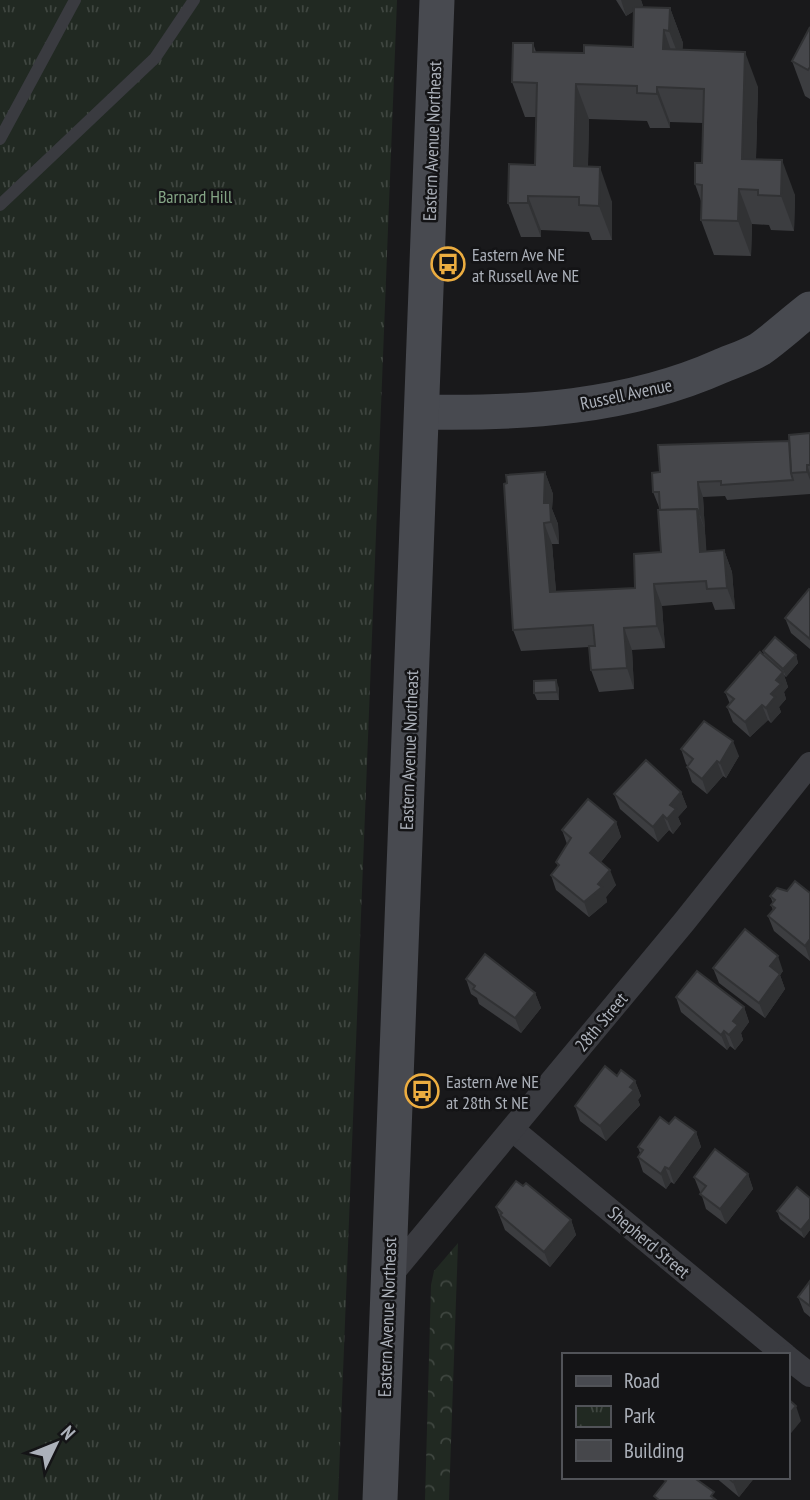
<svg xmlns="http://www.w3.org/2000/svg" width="810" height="1500" viewBox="0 0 810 1500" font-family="'PT Sans Narrow',sans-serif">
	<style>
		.forest { fill: url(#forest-crowns) }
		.park { fill: url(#park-tufts) }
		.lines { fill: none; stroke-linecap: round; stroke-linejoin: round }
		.lane { stroke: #3a3b40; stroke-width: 12 }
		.street { stroke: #3a3b40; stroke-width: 24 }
		.secondary { stroke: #484a50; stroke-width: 35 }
		.wall { fill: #3c3d40 }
		.shaded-wall { fill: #313234 }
		.building { fill: #46474b; stroke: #313234; stroke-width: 2 }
		.labels { text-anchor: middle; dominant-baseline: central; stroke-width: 5; stroke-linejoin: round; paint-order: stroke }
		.street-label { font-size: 18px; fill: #acb1ba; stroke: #141416 }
		.park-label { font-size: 18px; fill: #84a585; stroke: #141416 }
		.poi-label { font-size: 18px; fill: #acb1ba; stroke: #141416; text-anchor: start }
	</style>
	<defs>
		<pattern id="forest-crowns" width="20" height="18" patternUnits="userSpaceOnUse" patternTransform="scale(1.75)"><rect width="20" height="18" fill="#212922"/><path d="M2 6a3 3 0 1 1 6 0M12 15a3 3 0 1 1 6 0" fill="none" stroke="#3f4640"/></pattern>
		<pattern id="park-tufts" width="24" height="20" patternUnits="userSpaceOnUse" patternTransform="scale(1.75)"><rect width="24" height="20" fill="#212922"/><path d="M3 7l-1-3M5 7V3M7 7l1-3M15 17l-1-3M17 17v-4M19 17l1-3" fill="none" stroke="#3f4640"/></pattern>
	</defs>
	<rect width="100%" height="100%" fill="#19191b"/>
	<path class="forest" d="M458 1243 449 1500H425L431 1285 434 1271Z"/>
	<path class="park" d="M0 0H397L338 1500H0Z"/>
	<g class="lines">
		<g class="lane">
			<path d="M0 139 75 0"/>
			<path d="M0 205 155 58 194 0"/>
		</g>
		<g class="street">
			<path d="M513 1130 785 1355"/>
			<path d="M389 1277 684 922 810 764"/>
			<path d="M787 1357 810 1375"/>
		</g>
		<g class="secondary">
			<path d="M422 412C522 414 627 408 721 366 733 361 748 356 760 349 777 337 793 322 810 309"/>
			<path d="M380 1500 437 0"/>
		</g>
	</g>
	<g class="wall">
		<path d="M616 0H641L643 6 640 7 670 8 683 43 682 49 758 87 756 159 795 195 794 231 771 230 769 225 752 224 751 256 714 255 701 220 702 204 695 184 702 163 703 123 670 122V128H650L647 121 589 119 588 167 612 202V240H592L589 232 541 230V237H521L508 203 535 165 536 117H525L512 82 533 43 536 52 584 53 633 47 634 11 626 16Z"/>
		<path d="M810 27V99L805 96 792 61Z"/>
		<path d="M810 433V494L727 500 725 496 703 497 706 551 724 550 732 572 735 609 715 610 712 602 662 606 665 648 632 650 634 689 599 692 591 670 589 647 521 651 513 630 545 472 553 494 552 509 558 524 559 544H552L556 592 635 588 661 552 660 507H659L653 492 660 472 789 441Z"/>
		<path d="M810 590V649L791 633 785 618Z"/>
		<path d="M763 651 796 655 798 663 786 677 784 675 788 687 784 692 786 699 779 707 781 712 771 723 768 720 750 737 733 722 727 707 730 704 725 692 764 656Z"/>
		<path d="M559 688V700H537L534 693Z"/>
		<path d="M681 749 739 756 726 778 723 776 707 794 692 782 687 767 688 766 686 764Z"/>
		<path d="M681 792 687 807 678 817 681 824 673 834 669 830 658 842 620 809 614 794Z"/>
		<path d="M616 822 621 837 601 862 616 885 606 897 607 902 589 917 556 890 551 875 558 866 556 862 567 844 562 830Z"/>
		<path d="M787 891 810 893V961L774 931 768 916 773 910 771 905 773 903 770 896Z"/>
		<path d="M713 968 783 971 780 975 785 989 765 1018 719 983Z"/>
		<path d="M466 979 535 993 541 1008 521 1033 479 1004 477 998 471 994Z"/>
		<path d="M676 997 744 1007 749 1022 741 1033 743 1040 735 1050 730 1046 727 1050 681 1012Z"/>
		<path d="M617 1076 635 1081 641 1096 638 1100 640 1105 606 1141 580 1121 575 1106Z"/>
		<path d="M669 1124 696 1132 701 1147 674 1184 671 1182 666 1189 643 1172 638 1157 640 1153 638 1147Z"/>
		<path d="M748 1174 753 1189 726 1224 706 1209 701 1193 700 1192 694 1177Z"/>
		<path d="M810 1198V1230L804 1238 780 1219 777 1211Z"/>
		<path d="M496 1207 571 1220 576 1235 550 1267 505 1230Z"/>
		<path d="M810 1281V1317L804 1312 798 1297Z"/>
		<path d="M715 1477H755L739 1497Z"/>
	</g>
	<g class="shaded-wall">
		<path d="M621 0H641L643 6 626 16Z"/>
		<path d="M670 8 683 43 682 65 669 31Z"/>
		<path d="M664 30 676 65 663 49Z"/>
		<path d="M745 52 758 87 755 190 742 159Z"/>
		<path d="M576 84 589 119 587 201 574 166Z"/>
		<path d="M657 87 670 122V128L657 94Z"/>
		<path d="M782 160 795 195 794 231 781 196Z"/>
		<path d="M600 167 612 202V240L599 206Z"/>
		<path d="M739 189 752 224 751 256 738 221Z"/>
		<path d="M528 196 541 230V237L528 203Z"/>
		<path d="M807 465 810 473V480L807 472Z"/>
		<path d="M545 472 553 494 552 509 558 524 559 544 544 503Z"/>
		<path d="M698 482 703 497 705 530 700 515Z"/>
		<path d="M697 509 705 530 708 573 700 552Z"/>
		<path d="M544 523 552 544 558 614 550 592Z"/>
		<path d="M724 550 732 572 735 609 727 588Z"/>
		<path d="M654 584 662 606 665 648 657 626Z"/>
		<path d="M624 628 632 650 634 689 627 668Z"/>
		<path d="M796 655 798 663 786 677 783 669Z"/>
		<path d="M783 672 788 687 784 692 786 699 779 707 781 712 771 723 766 708 776 680Z"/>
		<path d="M556 680 559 688V700L557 692Z"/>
		<path d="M762 705 768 720 750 737 745 722Z"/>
		<path d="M733 741 739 756 726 778 720 763Z"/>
		<path d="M717 761 723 776 707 794 702 779Z"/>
		<path d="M681 792 687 807 678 817 681 824 673 834 667 819 670 805Z"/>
		<path d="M663 815 669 830 658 842 653 827Z"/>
		<path d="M616 822 621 837 596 868 590 853Z"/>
		<path d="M610 870 616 885 606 897 607 902 589 917 584 902Z"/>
		<path d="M810 939V960L805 946Z"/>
		<path d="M778 956 783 971 780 975 785 989 765 1018 759 1003 770 966Z"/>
		<path d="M535 993 541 1008 521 1033 515 1018Z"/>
		<path d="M744 1007 749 1022 741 1033 743 1040 735 1050 729 1035 733 1021Z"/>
		<path d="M724 1031 730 1046 727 1050 721 1035Z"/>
		<path d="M635 1081 641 1096 638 1100 640 1105 606 1141 600 1126Z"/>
		<path d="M696 1132 701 1147 674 1184 669 1169Z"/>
		<path d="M665 1167 671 1182 666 1189 661 1174Z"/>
		<path d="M748 1174 753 1189 726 1224 720 1209Z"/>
		<path d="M810 1219V1230L804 1238 801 1230Z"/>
		<path d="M571 1220 576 1235 550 1267 544 1252Z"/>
		<path d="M796 1406 801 1421 787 1438V1417Z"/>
		<path d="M737 1477H755L739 1497 733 1482Z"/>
	</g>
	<g class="building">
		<path d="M634 7 670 8 669 31 664 30 663 49 745 52 742 159 782 160 781 196 758 195V190L739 189 738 221 701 220 702 185 695 184V163H702L704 89 657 87V94L637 93V86L576 84 574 166 600 167 599 206 579 205V197L528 196V203H508L509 164 535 165 537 83 512 82 513 43H533V52L584 53V45L633 47Z"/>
		<path d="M810 27V67L808 70 792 61Z"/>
		<path d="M810 433V465H807V472L791 473 789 435Z"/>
		<path d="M789 441 791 473 793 480 721 485V481L698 482 700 515 697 509 660 510 659 492H653L652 473 660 472 658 445Z"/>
		<path d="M545 472 544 503H550L551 522 544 523 550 592 635 588 634 554 661 552 658 510 697 509 700 552 724 550 727 588 707 589 706 581 654 584 657 626 624 628 627 668 591 670 589 646H595L593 625 513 630 504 484 507 483 506 475Z"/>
		<path d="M809 589 810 590V639L785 618Z"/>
		<path d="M775 637 796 655 783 669 763 651Z"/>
		<path d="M760 652 783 672 776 680 781 684 771 694 775 697 766 708 762 705 745 722 727 707 734 699 725 692Z"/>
		<path d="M556 680 557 692 534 693V681Z"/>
		<path d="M704 721 733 741 720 763 717 761 702 779 687 767 693 759 681 749Z"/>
		<path d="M646 760 681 792 670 805 676 809 667 819 663 815 653 827 614 794Z"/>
		<path d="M588 799 616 822 590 853 610 870 598 884 602 887 584 902 551 875 559 865 556 862 571 838 562 830Z"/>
		<path d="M795 881 810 893V939L805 946 768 916 775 908 771 905 775 900 770 896 777 888 787 891Z"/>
		<path d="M745 929 778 956 770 966 780 974 759 1003 713 968Z"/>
		<path d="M485 954 535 993 515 1018 473 989 475 986 466 979Z"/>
		<path d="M697 971 744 1007 733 1021 738 1025 729 1035 724 1031 721 1035 676 997Z"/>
		<path d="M605 1066 617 1076 621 1070 635 1081 630 1087 634 1090 600 1126 575 1106Z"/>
		<path d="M660 1117 669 1124 675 1117 696 1132 669 1169 665 1167 661 1174 638 1157 643 1150 638 1147Z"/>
		<path d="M715 1149 748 1174 720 1209 700 1194 706 1186 694 1177Z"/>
		<path d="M516 1181 523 1186 526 1183 571 1220 544 1252 500 1215 502 1213 496 1207Z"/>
		<path d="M797 1187 810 1198V1219L801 1230 777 1211Z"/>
		<path d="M810 1281V1306L798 1297Z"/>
		<path d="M787 1398 796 1406 787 1417Z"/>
		<path d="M662 1477H693L714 1492 711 1496 716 1500H659L654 1496 666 1481 662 1478Z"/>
		<path d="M727 1477H737L733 1482Z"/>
	</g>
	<defs>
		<symbol id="bus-ring" viewBox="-11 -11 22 22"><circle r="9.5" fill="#141416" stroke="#ecad40" stroke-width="1.5"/><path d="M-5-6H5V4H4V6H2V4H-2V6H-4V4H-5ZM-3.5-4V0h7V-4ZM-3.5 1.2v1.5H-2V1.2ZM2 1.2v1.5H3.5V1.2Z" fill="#ecad40"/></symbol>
	</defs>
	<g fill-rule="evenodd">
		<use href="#bus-ring" x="429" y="245" width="38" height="38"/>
		<use href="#bus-ring" x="403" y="1072" width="38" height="38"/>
	</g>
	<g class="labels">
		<g class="street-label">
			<text transform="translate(432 141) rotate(-88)">Eastern Avenue Northeast</text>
			<text transform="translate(626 394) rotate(-12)">Russell Avenue</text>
			<text transform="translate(409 750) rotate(-88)">Eastern Avenue Northeast</text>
			<text transform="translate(601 1022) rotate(-50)">28th Street</text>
			<text transform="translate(649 1242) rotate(40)">Shepherd Street</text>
			<text transform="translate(387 1317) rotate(-88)">Eastern Avenue Northeast</text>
		</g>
		<g class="park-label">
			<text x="195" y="196">Barnard Hill</text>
		</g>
		<g class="poi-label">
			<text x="472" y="254">Eastern Ave NE<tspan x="472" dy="21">at Russell Ave NE</tspan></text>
			<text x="446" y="1081">Eastern Ave NE<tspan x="446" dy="21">at 28th St NE</tspan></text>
		</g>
	</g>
	<rect x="562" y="1353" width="228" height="126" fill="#141416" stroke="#515358" stroke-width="2"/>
	<rect x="576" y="1376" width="35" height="10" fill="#484a50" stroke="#515358" stroke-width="2"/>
	<text x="624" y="1388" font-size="21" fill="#acb1ba">Road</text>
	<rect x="576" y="1406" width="35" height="21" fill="url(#park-tufts)" stroke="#515358" stroke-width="2"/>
	<text x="624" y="1423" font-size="21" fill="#acb1ba">Park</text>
	<rect x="576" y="1440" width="35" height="21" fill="#46474b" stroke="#515358" stroke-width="2"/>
	<text x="624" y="1458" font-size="21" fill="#acb1ba">Building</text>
	<g transform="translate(56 1444) rotate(47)" stroke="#141416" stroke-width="5" paint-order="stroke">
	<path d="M0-5L12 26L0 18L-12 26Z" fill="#acb1ba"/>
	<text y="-10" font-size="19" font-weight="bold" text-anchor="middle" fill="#acb1ba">N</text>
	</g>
</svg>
